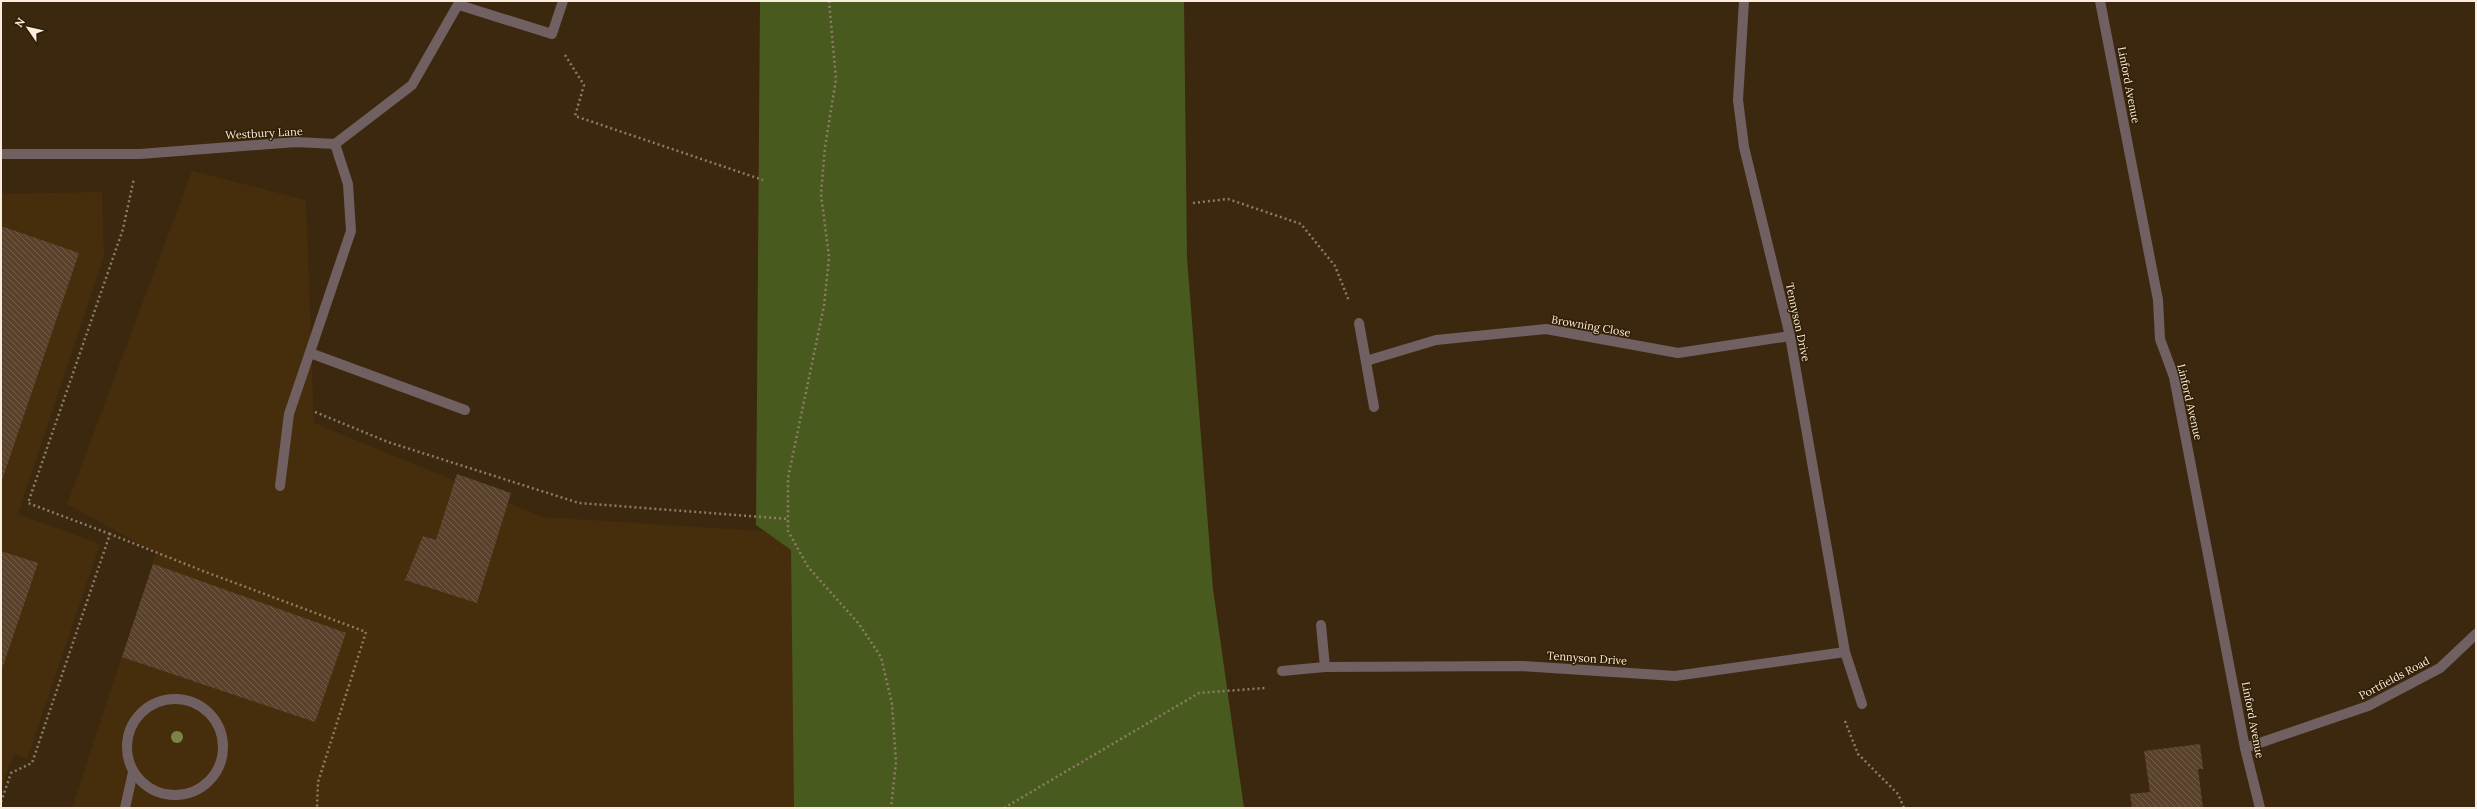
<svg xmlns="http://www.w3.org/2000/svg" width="2477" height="809" viewBox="0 0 2477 809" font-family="Lora,serif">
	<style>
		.built { fill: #462e0d }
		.green { fill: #495a1f }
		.building { fill: url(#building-back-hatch) }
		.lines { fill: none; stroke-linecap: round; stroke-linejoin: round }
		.path { stroke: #8d7c67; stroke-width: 2.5; stroke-dasharray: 2 3; stroke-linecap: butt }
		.service { stroke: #716062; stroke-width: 10 }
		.minor { stroke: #716062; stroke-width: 10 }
		.tree { fill: #7c8447 }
		.labels { text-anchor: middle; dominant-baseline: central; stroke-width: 3; stroke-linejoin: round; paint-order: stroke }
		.street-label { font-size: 11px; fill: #faedde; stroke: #311f05 }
	</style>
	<defs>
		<pattern id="building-back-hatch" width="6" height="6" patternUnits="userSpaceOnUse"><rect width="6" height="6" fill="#59412b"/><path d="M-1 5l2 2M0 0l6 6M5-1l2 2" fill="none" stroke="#725d49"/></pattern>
	</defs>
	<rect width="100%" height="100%" fill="#3c280f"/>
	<g class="built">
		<path d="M192 171 306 200 314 423 543 517 792 533 806 808H72L156 553 67 504Z"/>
		<path d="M102 192 104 255 18 514 100 544 27 759 14 754 1 788V194Z"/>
	</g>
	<path class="green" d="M760 1H1184L1187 258 1213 589 1244 808H794L791 550 756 525Z"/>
	<g class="building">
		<path d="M1 226 79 253 1 483Z"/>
		<path d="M457 474 511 493 477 603 405 580 423 536 436 540Z"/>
		<path d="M1 551 38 563 1 672Z"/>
		<path d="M153 564 346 633 315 722 122 657Z"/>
		<path d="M2200 744 2203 769H2198L2203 808H2132L2130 794 2150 792 2144 751Z"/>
	</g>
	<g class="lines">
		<g class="path">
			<path d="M829 1 836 79 825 147 821 194 829 257 824 306 788 478V531L808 567 859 624 881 657 892 704 896 762 891 808"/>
			<path d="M565 55 584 85 575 116 763 180"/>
			<path d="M1193 203 1228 199 1301 224 1335 266 1349 301"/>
			<path d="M315 412 388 442 579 503 788 519"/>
			<path d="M110 534 28 503 123 229 134 178"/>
			<path d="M1845 721 1858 754 1898 794 1904 808"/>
			<path d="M1 802 11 773 32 763 110 534 203 571 366 632 318 782 317 808"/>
			<path d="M1004 808 1199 693 1265 688"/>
		</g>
		<g class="service">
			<path d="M459 5 552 34 563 1"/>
			<path d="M310 353 465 410"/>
			<circle cx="175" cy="747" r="48"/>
			<path d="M125 808 133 772"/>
		</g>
		<g class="minor">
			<path d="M1744 1 1738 100 1744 147 1790 336 1845 652 1862 704"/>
			<path d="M2100 1 2158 300 2160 339 2174 377 2245 748 2260 808"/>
			<path d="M1 154H140L296 142 335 144 412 85 460 1"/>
			<path d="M1359 323 1374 407"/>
			<path d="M1366 361 1436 340 1546 329 1678 353 1790 336"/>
			<path d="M280 486 289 414 351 231 348 184 335 144"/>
			<path d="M1321 625 1325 667"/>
			<path d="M1282 671 1325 667 1522 666 1675 676 1845 652"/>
			<path d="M2245 748 2368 706 2440 668 2476 634"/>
		</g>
	</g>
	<circle class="tree" cx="177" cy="737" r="6"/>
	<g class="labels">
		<g class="street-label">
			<text transform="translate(2129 85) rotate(79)">Linford Avenue</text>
			<text transform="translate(264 133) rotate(-3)">Westbury Lane</text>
			<text transform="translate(1798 322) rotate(78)">Tennyson Drive</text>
			<text transform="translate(1591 326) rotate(10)">Browning Close</text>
			<text transform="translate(2190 402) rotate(77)">Linford Avenue</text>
			<text transform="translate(1587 658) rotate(4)">Tennyson Drive</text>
			<text transform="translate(2394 678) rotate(-28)">Portfields Road</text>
			<text transform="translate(2253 720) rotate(79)">Linford Avenue</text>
		</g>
	</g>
	<rect width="2477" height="809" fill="none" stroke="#faedde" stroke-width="4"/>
	<g transform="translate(28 28) rotate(304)" stroke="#311f05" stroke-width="3" paint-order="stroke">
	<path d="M0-3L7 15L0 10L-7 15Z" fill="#faedde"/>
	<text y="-6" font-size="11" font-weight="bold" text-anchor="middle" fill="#faedde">N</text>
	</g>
</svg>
